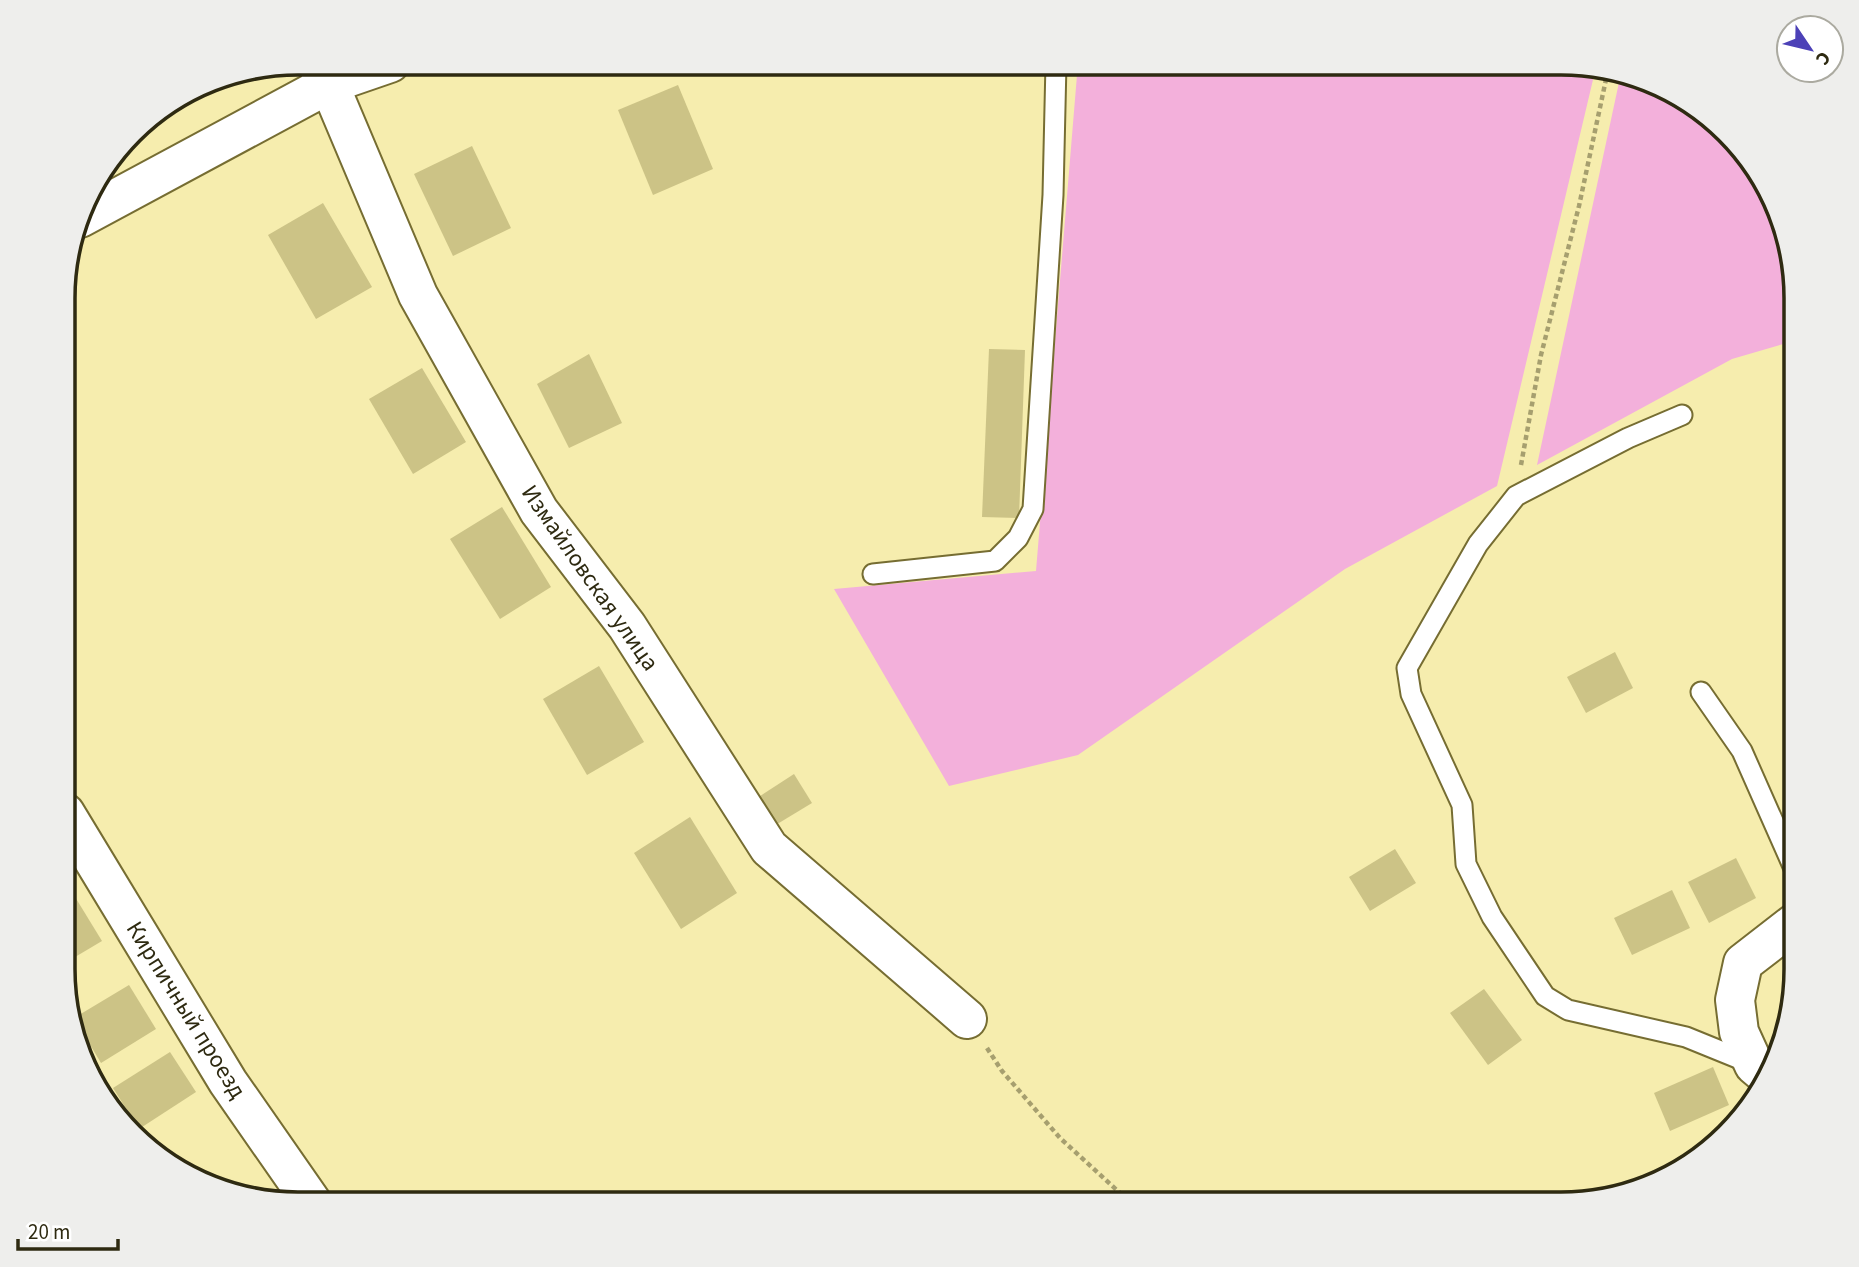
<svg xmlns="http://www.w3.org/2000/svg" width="1859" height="1267" viewBox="0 0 1859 1267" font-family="'Source Sans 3',sans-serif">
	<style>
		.green { fill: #f3b0db }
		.building { fill: #ccc386 }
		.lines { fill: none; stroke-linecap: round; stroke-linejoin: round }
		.service-casing { stroke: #766d32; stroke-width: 23 }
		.minor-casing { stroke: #766d32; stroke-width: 42 }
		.path { stroke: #a69f6f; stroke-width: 4.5; stroke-dasharray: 5 3.5; stroke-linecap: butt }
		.service { stroke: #fff; stroke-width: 19 }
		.minor { stroke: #fff; stroke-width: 38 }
		.labels { text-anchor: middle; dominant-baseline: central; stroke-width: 5; stroke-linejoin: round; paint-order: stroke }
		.street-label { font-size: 24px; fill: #2e2a11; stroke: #fff }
		.rim { fill: none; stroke: #2e2a11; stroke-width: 3.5 }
	</style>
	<rect width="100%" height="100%" fill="#f6edae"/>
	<g class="green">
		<path d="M1078 63H1575L1596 67 1497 486 1345 569 1078 755 949 786 834 589 1036 571Z"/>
		<path d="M1621 73 1637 76 1704 111 1772 194 1796 284V344L1787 343 1732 359 1537 465Z"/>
	</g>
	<g class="building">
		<path d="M678 85 713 169 653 195 618 110Z"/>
		<path d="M154 115 158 122 132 136 143 122Z"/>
		<path d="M472 146 511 228 453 256 414 174Z"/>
		<path d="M323 203 372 287 316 319 268 235Z"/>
		<path d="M989 349 1025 350 1019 518 982 517Z"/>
		<path d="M589 354 622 423 569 448 537 384Z"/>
		<path d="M422 368 466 442 413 474 369 399Z"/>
		<path d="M502 507 551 587 500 619 450 539Z"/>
		<path d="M1615 652 1633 688 1586 713 1567 677Z"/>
		<path d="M599 666 644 742 587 775 543 699Z"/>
		<path d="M794 774 812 803 774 826 757 798Z"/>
		<path d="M690 817 737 893 681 929 634 853Z"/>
		<path d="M1395 849 1416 883 1370 911 1349 877Z"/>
		<path d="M1736 858 1756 898 1709 923 1688 882Z"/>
		<path d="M1672 890 1690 928 1632 955 1614 918Z"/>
		<path d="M72 892 102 941 65 963V896Z"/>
		<path d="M129 985 156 1029 101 1063 74 1018Z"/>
		<path d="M1484 989 1522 1040 1488 1065 1450 1013Z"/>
		<path d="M170 1052 196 1092 139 1129 113 1088Z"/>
		<path d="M1713 1067 1729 1105 1670 1131 1654 1093Z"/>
	</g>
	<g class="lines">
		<defs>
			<g id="service">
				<path d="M1682 415 1628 438 1516 496 1478 544 1407 668 1411 694 1462 805 1466 864 1492 917 1545 996 1568 1010 1686 1037 1750 1063"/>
				<path d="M873 574 995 561 1018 538 1033 509 1053 195 1056 63"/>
				<path d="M1701 692 1742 751 1796 873"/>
			</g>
			<g id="minor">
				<path d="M316 63 329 84 418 295 539 511 627 626 769 848 967 1019"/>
				<path d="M80 218 329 84 390 63"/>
				<path d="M65 813 228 1082 313 1204"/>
				<path d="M1767 1076 1754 1065 1739 1032 1735 1000 1743 963 1796 922"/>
			</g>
		</defs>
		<use href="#service" class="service-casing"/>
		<use href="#minor" class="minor-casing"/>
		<g class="path">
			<path d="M1521 465 1541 355 1579 206 1608 70"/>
			<path d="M987 1048 1002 1071 1060 1138 1132 1204"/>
		</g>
		<use href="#service" class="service"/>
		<use href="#minor" class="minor"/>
	</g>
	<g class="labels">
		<g class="street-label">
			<text transform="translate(590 578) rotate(55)">Измайловская улица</text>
			<text transform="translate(186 1010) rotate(58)">Кирпичный проезд</text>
		</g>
	</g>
	<path d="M0 0H1859V1267H0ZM298 75H1561A223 223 0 0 1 1784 298V969A223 223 0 0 1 1561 1192H298A223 223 0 0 1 75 969V298A223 223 0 0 1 298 75Z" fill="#eeeeec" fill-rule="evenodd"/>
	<path class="rim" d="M298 75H1561A223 223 0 0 1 1784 298V969A223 223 0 0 1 1561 1192H298A223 223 0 0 1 75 969V298A223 223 0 0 1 298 75Z"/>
	<g transform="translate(1810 49) rotate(125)"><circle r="33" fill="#ffffff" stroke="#abaaa0" stroke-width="2"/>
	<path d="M0-5L12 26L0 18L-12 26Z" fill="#4c41b7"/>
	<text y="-10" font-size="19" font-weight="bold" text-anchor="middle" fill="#2e2a11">С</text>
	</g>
	<path d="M18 1239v10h100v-10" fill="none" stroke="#2e2a11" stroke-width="3.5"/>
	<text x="28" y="1239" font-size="21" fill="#2e2a11" stroke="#ffffff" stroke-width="5" paint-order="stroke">20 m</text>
</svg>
